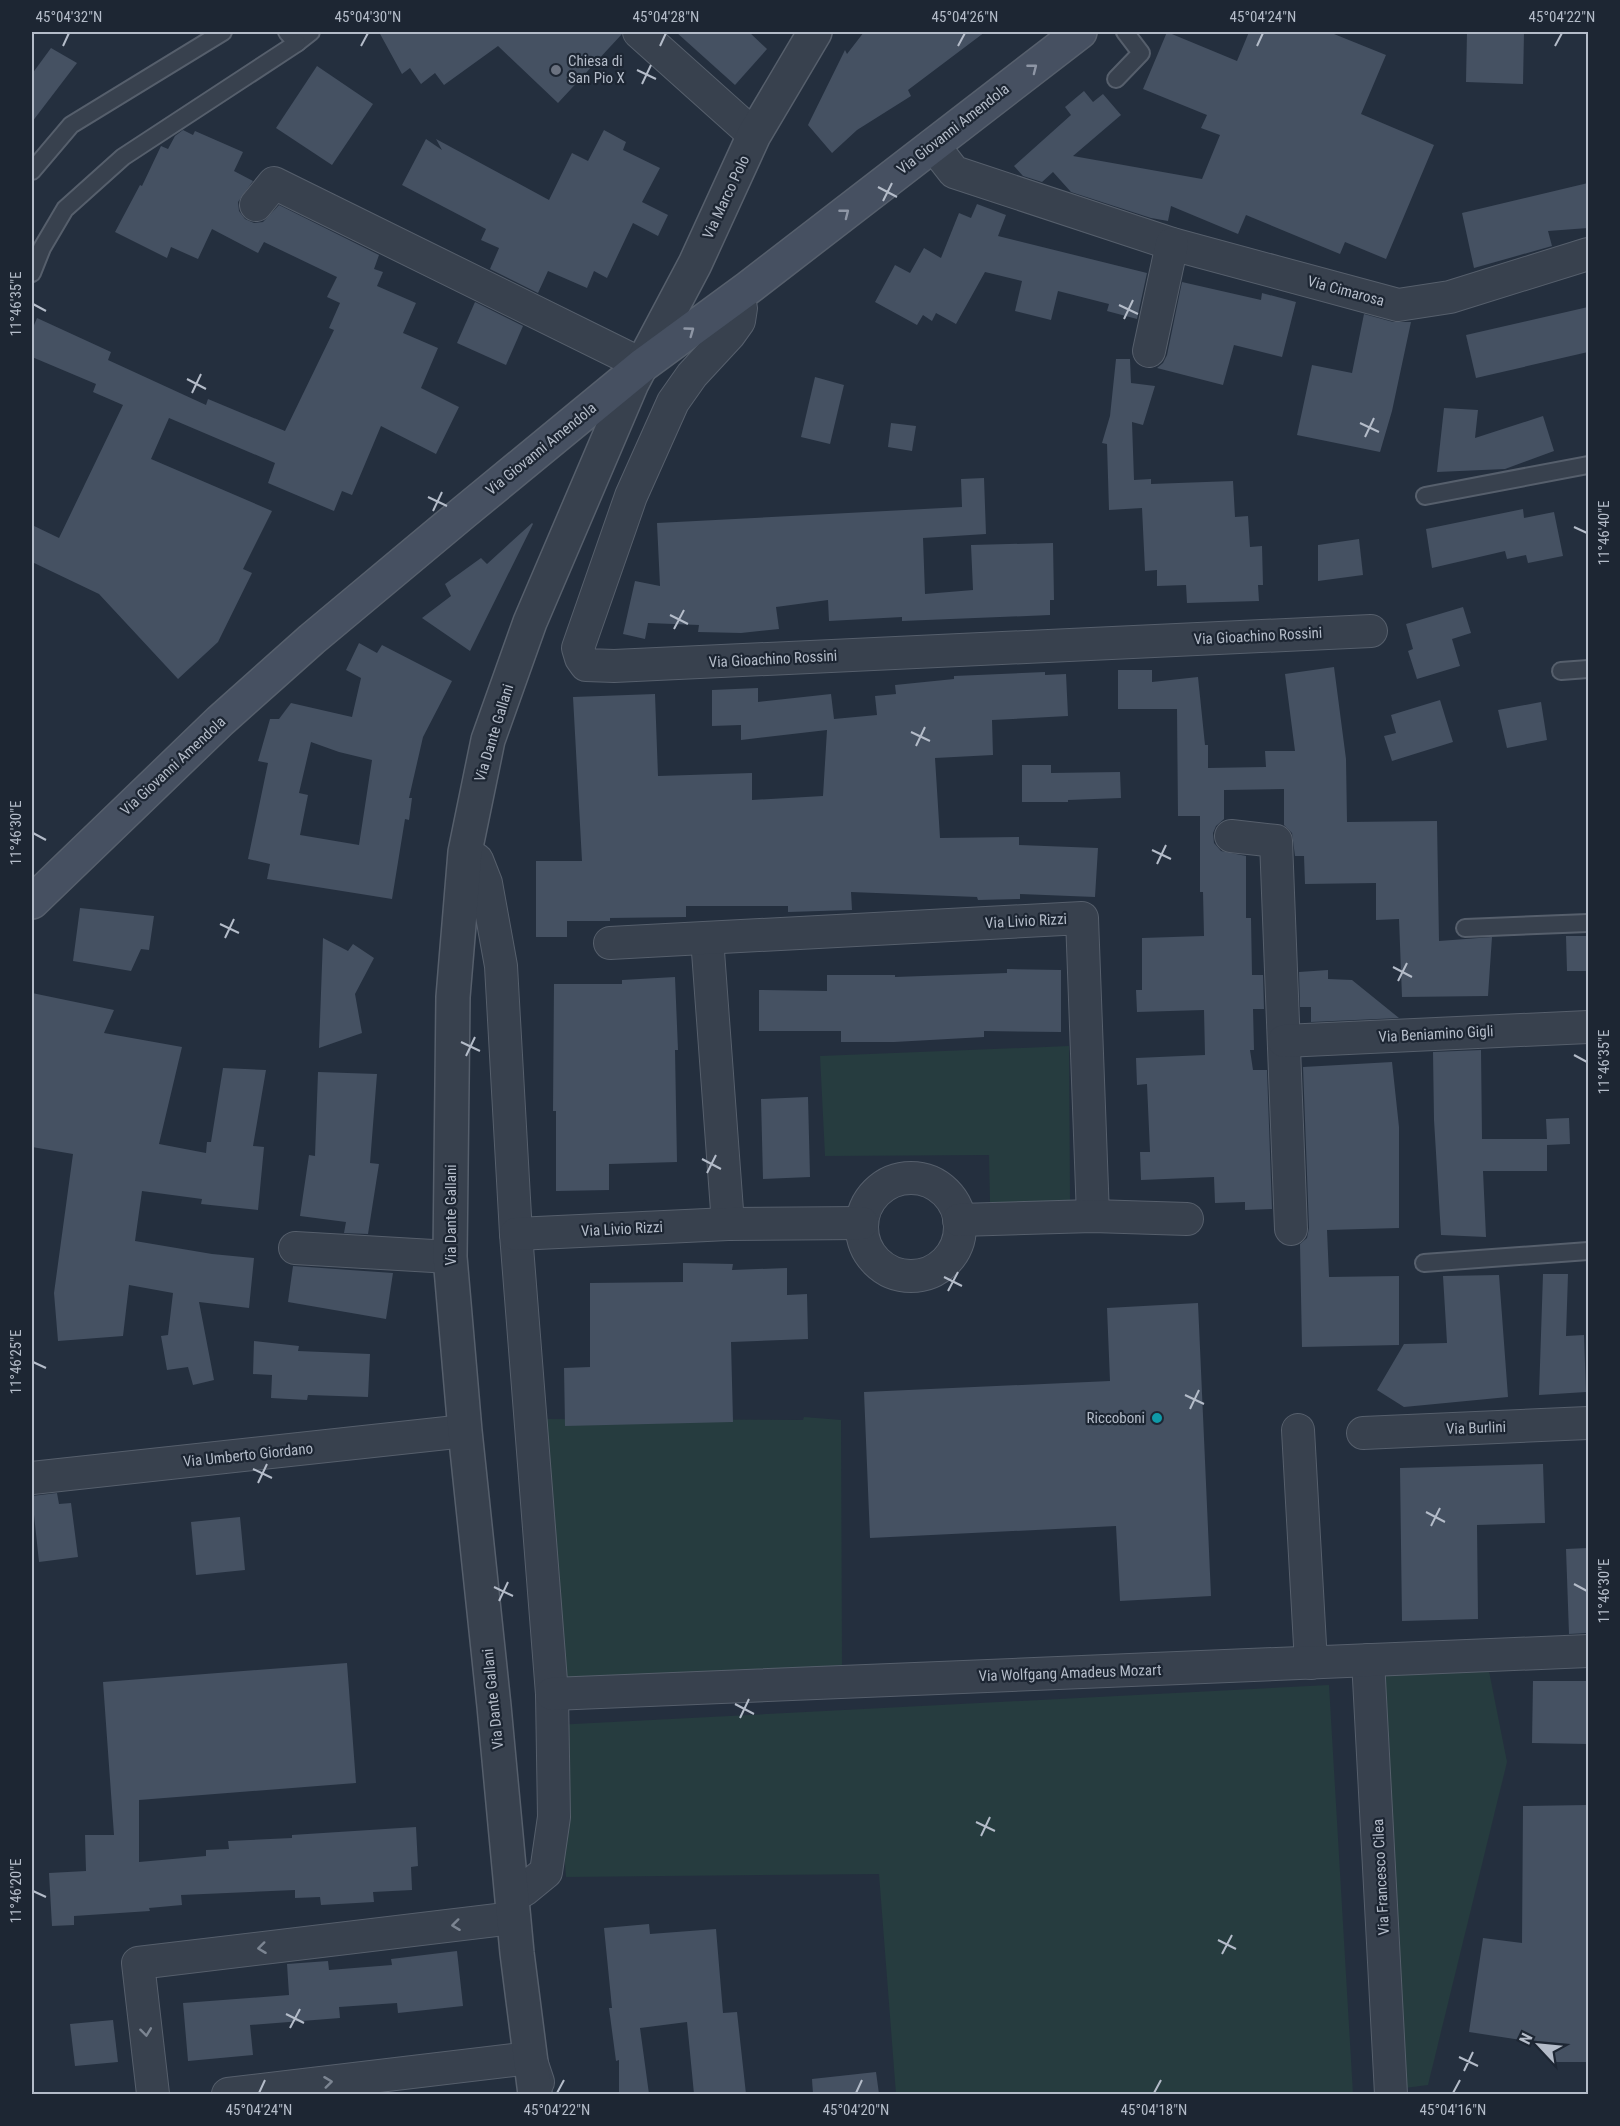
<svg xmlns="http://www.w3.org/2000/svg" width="1620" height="2126" viewBox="0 0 1620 2126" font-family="'Roboto Condensed',sans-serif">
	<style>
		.green { fill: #263c3f }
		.building { fill: #455162; fill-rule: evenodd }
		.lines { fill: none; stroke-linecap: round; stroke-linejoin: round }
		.service-casing { stroke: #565f6c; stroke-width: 20 }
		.minor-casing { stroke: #565f6c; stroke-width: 34 }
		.tertiary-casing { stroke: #565f6c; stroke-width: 36 }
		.secondary-casing { stroke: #565f6c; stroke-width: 36 }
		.service { stroke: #38414e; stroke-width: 16 }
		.minor { stroke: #38414e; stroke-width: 32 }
		.tertiary { stroke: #38414e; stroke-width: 33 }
		.secondary { stroke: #465061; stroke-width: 33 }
		.oneway { stroke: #8e96a5 }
		.oneway2 { stroke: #7c8592 }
		.ticks { fill: none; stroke: #b4bcc9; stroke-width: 2 }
		.worship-dot { fill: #6b7280; stroke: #1d2633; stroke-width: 2 }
		.culture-dot { fill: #0f9aa8; stroke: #1d2633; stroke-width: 2 }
		.labels { text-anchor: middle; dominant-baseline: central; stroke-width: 4.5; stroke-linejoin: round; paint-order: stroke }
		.poi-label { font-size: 15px; fill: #b4bcc9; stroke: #1d2633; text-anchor: start }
		.street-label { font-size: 15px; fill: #b4bcc9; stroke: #1d2633 }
		.neatline { fill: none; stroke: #b4bcc9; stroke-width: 2 }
		.ticks-label { font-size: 15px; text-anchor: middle; fill: #b4bcc9 }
	</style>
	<rect width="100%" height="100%" fill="#242f3e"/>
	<g class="green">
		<path d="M1069 1046 1070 1202H990L989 1155 825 1156 820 1056Z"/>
		<path d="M804 1417 841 1420 842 1666 550 1682 529 1419 803 1420Z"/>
		<path d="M1488 1666 1507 1762 1428 2085 1405 2088 1380 1671Z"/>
		<path d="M1329 1685 1353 2094H896L879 1874 566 1877 554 1725Z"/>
	</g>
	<g class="building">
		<path d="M379 32H621L622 34 558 103 498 46 444 85 435 73 421 84 410 68 402 74Z"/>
		<path d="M676 32H749L767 49 735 85Z"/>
		<path d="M864 32H985L908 90 911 96 857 130 832 153 808 125 845 50 847 54Z"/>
		<path d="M1167 32 1237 61 1249 32H1329L1386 55 1361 114 1434 145 1386 259 1345 242 1340 254 1246 215 1238 234 1171 206 1168 221 1151 218 1071 192 1053 172 1042 182 1023 176 1014 166 1071 115 1065 107 1084 91 1093 102 1103 94 1121 115 1073 156 1202 179 1220 135 1201 128 1207 115 1143 89Z"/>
		<path d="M1467 32H1524L1523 84 1466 82Z"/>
		<path d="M51 48 77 63 32 122V74Z"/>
		<path d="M317 66 373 104 332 165 276 128Z"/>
		<path d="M183 130 193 135 195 131 243 152 234 171 253 181 238 202 239 211 245 219 254 223 263 222 279 205 379 255 374 269 383 272 377 286 416 303 403 333 438 348 421 388 459 407 436 454 381 426 352 495 342 491 334 511 268 483 275 463 169 418 151 459 272 511 243 569 252 573 218 642 178 679 99 594 32 562V525L59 538 123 405 93 392 96 384 32 357V330L37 318 111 352 108 360 206 405 208 399 285 431 334 330 329 328 340 303 327 297 337 277 264 242 258 253 212 229 198 259 171 247 167 258 115 232 140 185 142 186 161 146 168 149 175 136Z"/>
		<path d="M604 130 626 142 623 150 660 168 642 202 668 215 658 236 633 223 607 278 594 271 587 288 548 271 538 293 490 269 499 248 481 240 486 229 402 185 426 139 442 150 436 139 549 200 572 153 588 161Z"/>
		<path d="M1588 183V228L1548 231 1552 246 1474 268 1462 213Z"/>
		<path d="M977 204 1006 215 998 236 1147 273 1137 319 1107 311 1109 304 1058 291 1051 320 1015 311 1022 281 985 272 956 324 936 313 932 321 923 315 917 325 875 302 895 265 910 273 924 248 941 258 959 213 971 218Z"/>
		<path d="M1182 282 1261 300 1262 293 1296 302 1282 357 1234 345 1223 385 1157 368 1163 363 1167 355Z"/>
		<path d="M475 302 523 326 506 365 457 343Z"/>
		<path d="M1588 307V352L1476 378 1466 335Z"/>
		<path d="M1364 314 1393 322H1411L1392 411 1380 452 1297 435 1312 365 1352 373Z"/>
		<path d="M1116 359H1130L1131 383 1155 386 1143 425 1132 422 1134 480 1151 479V484L1233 481 1235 517 1248 516 1250 547 1262 546 1263 585H1258L1259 601 1187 603 1186 585 1157 586V570L1145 571 1142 508 1109 510 1107 444 1102 443 1110 416Z"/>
		<path d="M815 377 844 385 830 444 801 437Z"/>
		<path d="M1444 408 1478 410 1475 438 1543 416 1554 451 1505 469 1437 472Z"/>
		<path d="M891 423 916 426 912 451 888 447Z"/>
		<path d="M984 478 986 534 923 538 925 594 973 590 971 545 1053 543 1054 600H1050V615L902 621V617L829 621 828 600 776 607 779 629 741 633 698 632 699 625 648 623 645 639 623 634 635 581 660 586 657 523 962 507 961 479Z"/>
		<path d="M1523 509 1524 518 1554 512 1563 556 1528 563 1526 555 1507 559 1505 551 1432 568 1426 529Z"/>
		<path d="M532 523 533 524 470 651 422 618 451 596 445 584 481 558 487 564Z"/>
		<path d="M1359 539 1363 575 1318 581V545Z"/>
		<path d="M1463 607 1471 633 1452 639 1460 666 1417 679 1408 651 1413 649 1406 624Z"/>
		<path d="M359 643 377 653 382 645 452 681 423 737 409 798H412L409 820 405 819 392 899 267 879 270 864 248 859 268 763 258 761 270 719H279L291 703 352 717 361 678 346 670ZM311 742 339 752 372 760 359 845 300 835 308 795 299 793Z"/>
		<path d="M1334 667 1346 759 1347 822 1437 821 1439 941 1492 937 1488 996 1402 997 1399 919 1376 920V883L1305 884 1304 856H1295L1292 833 1284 825V789L1224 790V819L1216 826 1213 833 1214 843 1221 851 1246 856V918H1251L1252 975H1263L1264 1009H1253L1254 1050H1250L1253 1070H1267L1272 1209 1245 1210V1202L1215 1203 1214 1177 1141 1180 1140 1152H1150L1147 1084 1137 1085 1136 1058 1205 1055 1204 1010 1137 1012 1136 990H1142V938L1204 936 1203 892H1200V816H1178L1177 709H1118V670H1152V682L1198 677 1205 745H1208V768L1266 767 1265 751H1295L1285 674Z"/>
		<path d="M1045 672V675L1066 674 1068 716 992 720 993 755 935 758 940 838 1019 837V845L1098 848 1095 897 1020 894V899L978 900 977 897 851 892 852 910 788 912V906H686V917L610 918V921H567V937H536V861H582L573 697 655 694 658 776 752 773V800L823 796 827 730 741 740V725L712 726V690L758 688V702L831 694 834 719 877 715 875 696 896 694 895 685 954 679V676Z"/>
		<path d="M1440 700 1453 742 1392 761 1384 736 1396 733 1391 715Z"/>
		<path d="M1541 702 1547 740 1507 748 1498 710Z"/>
		<path d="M1022 765H1051V773L1120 772 1121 798 1068 800V802H1022Z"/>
		<path d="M80 908 154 916 149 950 141 949 131 971 73 961Z"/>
		<path d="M1566 936H1588V971H1567Z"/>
		<path d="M323 938 348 951 353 944 374 958 355 994 362 1033 319 1048Z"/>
		<path d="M1007 969 1061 970V1032L984 1031V1037L894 1042H841V1031H759V990L827 991V975H895V977L1007 973Z"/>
		<path d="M1328 970V979L1352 980 1399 1018 1311 1022V1007H1300L1299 972Z"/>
		<path d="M675 977 678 1050H675L677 1162 609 1164V1190L556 1191V1111H553L554 984H622V980Z"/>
		<path d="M32 993 114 1010 104 1033 182 1047 159 1144 206 1153 207 1142H211L223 1068 266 1070 253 1146 264 1147 258 1210 201 1204 202 1199 142 1191 135 1241 212 1254 254 1258 249 1308 199 1302 214 1380 193 1385 188 1367 167 1370 161 1336 168 1335 173 1293 129 1285 123 1336 58 1341 54 1293 73 1154 32 1147Z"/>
		<path d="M1481 1050 1482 1139H1547L1546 1119 1569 1118 1570 1144 1547 1145V1141V1171H1483L1486 1237 1441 1235 1434 1120 1433 1052Z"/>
		<path d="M1392 1062 1399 1127V1228L1327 1230 1329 1277 1399 1276V1345L1302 1347 1300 1244 1307 1238 1309 1228 1303 1067Z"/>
		<path d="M318 1072 377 1074 370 1163 379 1164 368 1234 344 1233 346 1222 300 1216 309 1155 315 1156Z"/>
		<path d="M808 1097 810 1177 763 1179 761 1099Z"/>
		<path d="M683 1263 733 1264 732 1270 787 1268V1295L807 1294 808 1339 731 1342 733 1422 565 1426 564 1368 590 1367V1283L683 1282Z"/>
		<path d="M293 1266 393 1273 386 1319 288 1302Z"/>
		<path d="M1543 1274H1568L1566 1336 1584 1335 1586 1392 1539 1395Z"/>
		<path d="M1499 1275 1508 1397 1404 1407 1377 1390 1404 1344 1447 1343 1443 1276Z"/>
		<path d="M1198 1303 1211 1596 1120 1601 1116 1526 870 1538 864 1392 1110 1381 1107 1308Z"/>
		<path d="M254 1341 299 1346 298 1351 370 1354 368 1397 308 1395 307 1400 271 1398 272 1375 253 1374Z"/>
		<path d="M1543 1464 1545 1523 1477 1525 1478 1619 1402 1621 1400 1468Z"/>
		<path d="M57 1493 59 1504 71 1503 78 1557 39 1562 32 1496Z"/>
		<path d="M240 1517 245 1570 196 1575 191 1522Z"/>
		<path d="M1588 1548V1633L1569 1634 1566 1549Z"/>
		<path d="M347 1663 356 1783 139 1800V1862L206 1856V1850L229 1849 228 1841 292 1838V1835L416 1827 418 1866 411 1867 412 1890 373 1892 374 1902 321 1905 320 1897 295 1898V1890L181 1895 182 1905 149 1908 150 1911 74 1916V1925L52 1926 49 1873 86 1871 85 1835H114L103 1682Z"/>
		<path d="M1533 1681H1588V1744L1532 1743Z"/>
		<path d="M1588 1805V2062H1554L1553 2045 1469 2032 1483 1938 1522 1943 1523 1806Z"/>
		<path d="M649 1924 650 1934 716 1929 723 2013 737 2012 746 2094H694L687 2022 640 2028 649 2094H619V2060L616 2061 609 2008H612L604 1928Z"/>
		<path d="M457 1951 463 2006 398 2013 397 2003 339 2007 340 2018 250 2025 253 2055 188 2061 183 2003 289 1995 287 1964 328 1961 329 1970 392 1965 391 1959Z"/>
		<path d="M113 2020 118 2062 75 2066 70 2024Z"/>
		<path d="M876 2072 879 2094H813L812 2079Z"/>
	</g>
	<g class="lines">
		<defs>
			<g id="service">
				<path d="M287 32 297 43 311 32"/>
				<path d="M1116 79 1141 53 1125 32"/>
				<path d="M32 171 71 125 223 32"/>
				<path d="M32 273 42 248 65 209 123 157 297 43"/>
				<path d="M1425 496 1588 465"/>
				<path d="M1561 671 1588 669"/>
				<path d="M1465 928 1588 923"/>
				<path d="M1424 1263 1588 1251"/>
			</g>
			<g id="minor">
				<path d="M639 32 754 135"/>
				<path d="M933 145 954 172 1172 244 1398 305 1450 297 1588 254"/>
				<path d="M256 205 274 183 643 365"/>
				<path d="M734 298 741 308 739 321 729 335 692 375 673 402 631 496 578 648 581 658 586 665 614 666 1371 631"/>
				<path d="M1149 351 1172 244"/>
				<path d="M1231 836 1276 841 1291 1229"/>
				<path d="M465 852 477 860 486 883 501 966 516 1234 552 1694 554 1817 546 1872 524 1890 512 1892"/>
				<path d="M707 938 728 1224"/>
				<path d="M610 943 1082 918 1093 1216"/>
				<path d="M1284 1041 1588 1027"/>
				<circle cx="911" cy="1227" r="49"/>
				<path d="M959 1220 1093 1216 1187 1219"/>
				<path d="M516 1234 728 1224 862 1223"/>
				<path d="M295 1248 450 1257"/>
				<path d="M1298 1430 1311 1663"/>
				<path d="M1363 1433 1588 1423"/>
				<path d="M32 1478 465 1431"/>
				<path d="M1368 1660 1391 2094"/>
				<path d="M552 1694 1588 1651"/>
				<path d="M153 2094 138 1963 514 1918"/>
				<path d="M228 2094 530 2058 538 2082"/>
			</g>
			<path id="tertiary" d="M535 2094 517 1953 494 1706 465 1431 450 1257 453 997 465 852 488 740 530 622 632 383 695 264 754 135 815 32"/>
			<path id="secondary" d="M32 902 220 721 312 639 463 513 643 365 748 288 1080 32"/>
		</defs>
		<use href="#service" class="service-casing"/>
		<use href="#minor" class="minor-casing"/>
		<use href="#tertiary" class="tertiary-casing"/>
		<use href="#secondary" class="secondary-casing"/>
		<use href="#service" class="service"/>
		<use href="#minor" class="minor"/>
		<use href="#tertiary" class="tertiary"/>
		<use href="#secondary" class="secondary"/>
	</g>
	<defs><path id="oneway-chevron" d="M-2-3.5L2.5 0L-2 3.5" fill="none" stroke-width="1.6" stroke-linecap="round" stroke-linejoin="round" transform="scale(1.5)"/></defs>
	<g class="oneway">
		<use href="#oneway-chevron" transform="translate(1033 68) rotate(-38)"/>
		<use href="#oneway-chevron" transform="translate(845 213) rotate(-38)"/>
		<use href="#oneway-chevron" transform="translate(690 331) rotate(-36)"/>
	</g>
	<g class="oneway2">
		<use href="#oneway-chevron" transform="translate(456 1925) rotate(173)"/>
		<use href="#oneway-chevron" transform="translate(262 1948) rotate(173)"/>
		<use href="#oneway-chevron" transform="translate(146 2032) rotate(83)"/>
		<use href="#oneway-chevron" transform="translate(328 2082) rotate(-7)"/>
	</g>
	<path class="ticks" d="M63 46 69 33M361 46 368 33M660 46 666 33M958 46 965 33M1257 46 1263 33M1555 46 1562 33M637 70 656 79M642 84 651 65M878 187 897 197M883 201 892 183M33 304 46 311M1119 305 1138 314M1124 319 1133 300M187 379 206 389M192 393 201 374M1360 423 1379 432M1365 437 1374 418M428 497 447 506M433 511 442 492M1574 527 1587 533M670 615 688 624M674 629 684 610M911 732 930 741M916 746 925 727M33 833 46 840M1152 850 1171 859M1157 864 1166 845M220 924 239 933M225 938 234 919M1393 967 1412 977M1398 981 1407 963M461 1042 480 1051M1574 1055 1587 1062M466 1056 475 1037M702 1159 721 1169M707 1173 716 1155M944 1277 962 1286M948 1291 958 1272M33 1362 46 1368M1185 1395 1204 1404M1190 1409 1199 1390M253 1469 272 1478M258 1483 267 1464M1426 1512 1445 1522M1431 1526 1440 1508M1574 1584 1587 1591M494 1587 513 1596M499 1601 508 1582M735 1704 754 1714M740 1718 749 1699M976 1822 995 1831M981 1836 990 1817M33 1891 46 1897M1218 1940 1236 1949M1222 1954 1232 1935M286 2014 304 2023M290 2028 300 2009M1459 2057 1478 2066M1464 2071 1473 2052M259 2093 265 2080M557 2093 564 2080M856 2093 862 2080M1154 2093 1161 2080M1453 2093 1460 2080"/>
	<circle class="worship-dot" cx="556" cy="70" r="6"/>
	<circle class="culture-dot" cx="1157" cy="1418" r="6"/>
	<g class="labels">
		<g class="poi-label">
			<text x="568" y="61">Chiesa di<tspan x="568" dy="17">San Pio X</tspan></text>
			<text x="1145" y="1418" text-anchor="end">Riccoboni</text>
		</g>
		<g class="street-label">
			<text transform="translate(953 129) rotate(-38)">Via Giovanni Amendola</text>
			<text transform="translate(726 197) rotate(-65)">Via Marco Polo</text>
			<text transform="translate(1346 291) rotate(15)">Via Cimarosa</text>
			<text transform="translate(541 449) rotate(-39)">Via Giovanni Amendola</text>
			<text transform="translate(1258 636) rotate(-3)">Via Gioachino Rossini</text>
			<text transform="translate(773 659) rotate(-3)">Via Gioachino Rossini</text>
			<text transform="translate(494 733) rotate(-73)">Via Dante Gallani</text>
			<text transform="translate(173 766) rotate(-43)">Via Giovanni Amendola</text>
			<text transform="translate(1026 921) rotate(-3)">Via Livio Rizzi</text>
			<text transform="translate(1436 1034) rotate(-3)">Via Beniamino Gigli</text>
			<text transform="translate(451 1215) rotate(-90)">Via Dante Gallani</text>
			<text transform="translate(622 1229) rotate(-3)">Via Livio Rizzi</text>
			<text transform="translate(1476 1428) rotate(-2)">Via Burlini</text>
			<text transform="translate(248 1455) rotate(-6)">Via Umberto Giordano</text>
			<text transform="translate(1070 1673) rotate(-2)">Via Wolfgang Amadeus Mozart</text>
			<text transform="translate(493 1699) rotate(-96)">Via Dante Gallani</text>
			<text transform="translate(1381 1877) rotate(-93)">Via Francesco Cilea</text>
		</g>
	</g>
	<rect width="1620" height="2126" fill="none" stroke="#1d2633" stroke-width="66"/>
	<g transform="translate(1539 2045) rotate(296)" stroke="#1d2633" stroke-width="4.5" paint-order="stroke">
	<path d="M0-4.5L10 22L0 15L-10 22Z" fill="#b4bcc9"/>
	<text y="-9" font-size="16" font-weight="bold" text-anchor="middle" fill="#b4bcc9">N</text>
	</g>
	<rect x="33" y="33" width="1554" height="2060" class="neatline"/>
	<g class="ticks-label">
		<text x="69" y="22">45°04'32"N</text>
		<text x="368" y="22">45°04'30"N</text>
		<text x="666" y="22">45°04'28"N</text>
		<text x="965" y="22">45°04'26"N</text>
		<text x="1263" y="22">45°04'24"N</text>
		<text x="1562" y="22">45°04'22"N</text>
		<text transform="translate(16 304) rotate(-90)" y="5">11°46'35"E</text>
		<text transform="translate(1604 533) rotate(-90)" y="5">11°46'40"E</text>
		<text transform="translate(16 833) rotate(-90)" y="5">11°46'30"E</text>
		<text transform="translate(1604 1062) rotate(-90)" y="5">11°46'35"E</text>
		<text transform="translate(16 1362) rotate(-90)" y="5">11°46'25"E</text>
		<text transform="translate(1604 1591) rotate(-90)" y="5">11°46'30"E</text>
		<text transform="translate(16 1891) rotate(-90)" y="5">11°46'20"E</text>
		<text x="259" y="2115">45°04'24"N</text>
		<text x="557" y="2115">45°04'22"N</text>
		<text x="856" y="2115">45°04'20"N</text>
		<text x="1154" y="2115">45°04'18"N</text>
		<text x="1453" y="2115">45°04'16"N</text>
	</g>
</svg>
